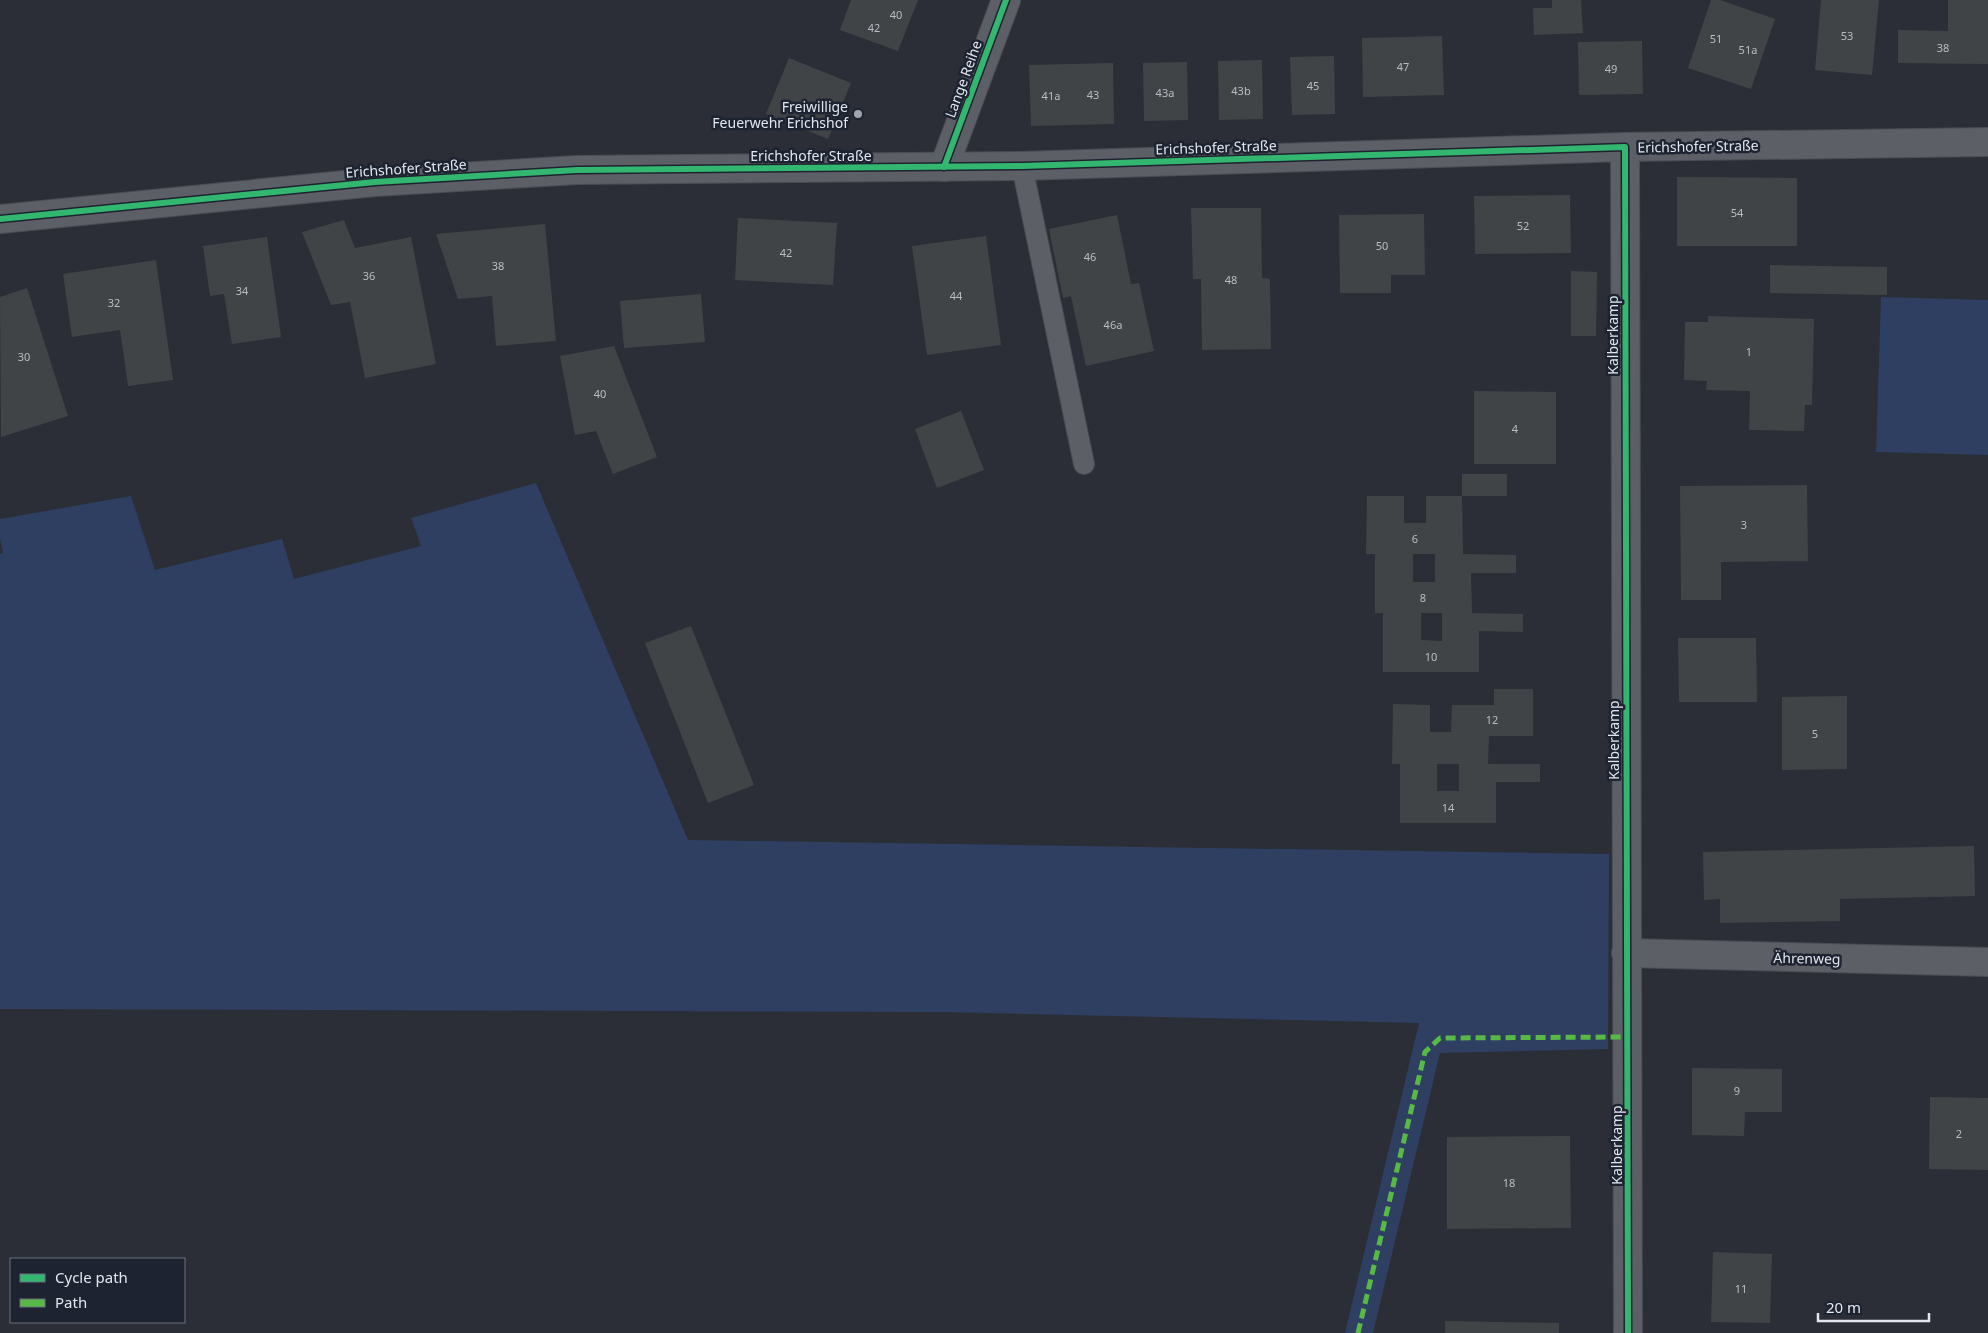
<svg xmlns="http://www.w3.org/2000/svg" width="1988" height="1333" viewBox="0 0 1988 1333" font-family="'Noto Sans',sans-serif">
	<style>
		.green { fill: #2e3f62 }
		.building { fill: #414446; fill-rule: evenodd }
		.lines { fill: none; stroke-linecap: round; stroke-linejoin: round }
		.service-casing { stroke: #4a4c53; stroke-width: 22 }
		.minor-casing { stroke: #4a4c53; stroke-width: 30 }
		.service { stroke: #5c5f66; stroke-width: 20 }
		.minor { stroke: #5c5f66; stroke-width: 28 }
		.quiet { stroke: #58b947; stroke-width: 5; stroke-dasharray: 10 5; stroke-linecap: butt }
		.cycleway-casing { stroke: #1d2330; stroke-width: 9 }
		.cycleway { stroke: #33b770; stroke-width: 6 }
		.poi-dot { fill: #a1a6ae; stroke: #1d2330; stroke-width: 2 }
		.labels { text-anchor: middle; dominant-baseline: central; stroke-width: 5; stroke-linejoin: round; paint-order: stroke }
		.number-label { font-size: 11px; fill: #b9bec5 }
		.street-label { font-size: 14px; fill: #e1e6ef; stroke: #1d2330 }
		.poi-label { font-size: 14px; fill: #e1e6ef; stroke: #1d2330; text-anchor: end }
	</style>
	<rect width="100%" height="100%" fill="#2b2e36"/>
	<g class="green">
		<path d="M1881 297 1988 300V455L1876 452Z"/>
		<path d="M536 483 688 840 1609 854 1608 1049 1440 1053 1373 1333H1345L1419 1023 941 1012 0 1009V554L3 553 0 539V519L131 496 155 570 282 539 294 579 421 546 411 518Z"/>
	</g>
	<g class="building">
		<path d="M851 0H918L898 51 840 30Z"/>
		<path d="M1552 0H1581L1583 33 1534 35 1533 8H1552Z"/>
		<path d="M1711 0H1720L1775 19 1751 89 1688 68Z"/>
		<path d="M1821 0H1879L1872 75 1815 70Z"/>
		<path d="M1948 0H1988V64L1898 63V30L1948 31Z"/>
		<path d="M1442 36 1444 95 1363 97 1362 38Z"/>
		<path d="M1642 41 1643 94 1579 95 1578 42Z"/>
		<path d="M1334 56 1335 114 1292 115 1290 57Z"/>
		<path d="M789 58 851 83 828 139 766 114Z"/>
		<path d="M1262 60 1263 119 1219 120 1218 61Z"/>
		<path d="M1187 62 1188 120 1144 121 1143 63Z"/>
		<path d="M1113 63 1114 124 1031 126 1029 65Z"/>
		<path d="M1677 177 1797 178V246H1677Z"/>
		<path d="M1570 195 1571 253 1475 254 1474 196Z"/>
		<path d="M1191 208H1261L1262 278 1270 279 1271 349 1202 350 1201 279H1193Z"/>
		<path d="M1424 214 1425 275H1391V293H1340L1339 215Z"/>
		<path d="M1117 215 1131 284 1139 283 1154 351 1086 366 1071 296 1063 298 1049 229Z"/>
		<path d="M738 218 837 223 833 285 735 280Z"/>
		<path d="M344 220 355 248 411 237 436 364 365 378 350 302 331 305 302 232Z"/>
		<path d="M545 224 556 341 496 346 492 296 458 299 436 234Z"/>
		<path d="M986 236 1001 345 927 355 912 246Z"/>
		<path d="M267 237 281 337 232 344 224 294 210 296 203 246Z"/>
		<path d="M156 260 173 380 128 386 120 330 72 337 63 274Z"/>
		<path d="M1770 265 1887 267V295L1770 293Z"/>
		<path d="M1571 271 1597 272 1596 336H1571Z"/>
		<path d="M27 288 68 416 1 437 0 297Z"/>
		<path d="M701 294 705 342 624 348 620 301Z"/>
		<path d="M1708 316 1814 319 1812 405H1805L1804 431 1749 430 1750 391 1706 390 1707 381 1684 380 1685 322H1708Z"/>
		<path d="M614 346 657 457 613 474 596 431 575 435 560 356Z"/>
		<path d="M1474 391 1556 392V464H1474Z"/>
		<path d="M961 411 984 470 937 488 915 429Z"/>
		<rect x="1462" y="474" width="45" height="22"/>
		<path d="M1807 485 1808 561 1721 562V600H1681L1680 486Z"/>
		<path d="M1367 496H1404V523H1426V496H1462L1463 554 1516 555V573H1471L1472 613 1523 614V632L1479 631V672H1383V613H1375V554H1366ZM1413 554H1435V582H1413ZM1421 613H1442V641L1421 640Z"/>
		<path d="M691 626 754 785 708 803 645 643Z"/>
		<path d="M1678 638H1756L1757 702H1679Z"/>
		<path d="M1494 689H1533V736H1489L1488 764H1540V782H1496V823H1400V764H1392L1393 704 1430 705V732H1451L1452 705H1494ZM1437 764H1459V791H1437Z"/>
		<path d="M1847 696V769L1782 770V697Z"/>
		<path d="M1974 846 1975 896 1840 899V921L1720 923V899L1704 900 1703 852Z"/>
		<path d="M1692 1068 1782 1069V1112H1745L1744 1136 1692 1135Z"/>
		<path d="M1930 1097 1988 1098V1170L1929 1169Z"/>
		<path d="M1570 1136 1571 1228 1447 1229V1137Z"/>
		<path d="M1713 1252 1772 1254 1770 1323 1711 1322Z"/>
		<path d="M1445 1321 1559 1323V1333H1445Z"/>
	</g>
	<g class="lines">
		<defs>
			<path id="service" d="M1022 166 1084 464"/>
			<g id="minor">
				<path d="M1625 147 1628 1333"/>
				<path d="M944 167 1006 0"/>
				<path d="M0 219 375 182 577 170 1022 166 1625 147 1988 142"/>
				<path d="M1626 953 1988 962"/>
			</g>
		</defs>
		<use href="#service" class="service-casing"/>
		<use href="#minor" class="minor-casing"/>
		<use href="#service" class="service"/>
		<use href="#minor" class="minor"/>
		<path class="quiet" d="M1358 1333 1425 1052 1440 1038 1628 1037"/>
		<defs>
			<g id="cycleway">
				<path d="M944 167 1006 0"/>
				<path d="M0 219 375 182 577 170 1022 166 1625 147 1628 1333"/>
			</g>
		</defs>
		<use href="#cycleway" class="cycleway-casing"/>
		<use href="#cycleway" class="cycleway"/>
	</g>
	<circle class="poi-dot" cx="858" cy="114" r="5"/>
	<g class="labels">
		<g class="number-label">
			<text x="896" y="14">40</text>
			<text x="874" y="27">42</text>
			<text x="1847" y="35">53</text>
			<text x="1716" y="38">51</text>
			<text x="1943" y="47">38</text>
			<text x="1748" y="49">51a</text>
			<text x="1403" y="66">47</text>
			<text x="1611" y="68">49</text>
			<text x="1313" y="85">45</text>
			<text x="1241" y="90">43b</text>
			<text x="1165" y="92">43a</text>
			<text x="1093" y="94">43</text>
			<text x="1051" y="95">41a</text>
			<text x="1737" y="212">54</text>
			<text x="1523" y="225">52</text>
			<text x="1382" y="245">50</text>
			<text x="786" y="252">42</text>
			<text x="1090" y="256">46</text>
			<text x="498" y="265">38</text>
			<text x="369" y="275">36</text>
			<text x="1231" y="279">48</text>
			<text x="242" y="290">34</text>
			<text x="956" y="295">44</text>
			<text x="114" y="302">32</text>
			<text x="1113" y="324">46a</text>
			<text x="1749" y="351">1</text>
			<text x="24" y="356">30</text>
			<text x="600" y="393">40</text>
			<text x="1515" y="428">4</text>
			<text x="1744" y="524">3</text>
			<text x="1415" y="538">6</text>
			<text x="1423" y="597">8</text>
			<text x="1431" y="656">10</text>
			<text x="1492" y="719">12</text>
			<text x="1815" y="733">5</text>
			<text x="1448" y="807">14</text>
			<text x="1737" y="1090">9</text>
			<text x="1959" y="1133">2</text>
			<text x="1509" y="1182">18</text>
			<text x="1741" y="1288">11</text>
		</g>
		<g class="street-label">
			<text transform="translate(963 79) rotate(-70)">Lange Reihe</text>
			<text transform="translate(1698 146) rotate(-1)">Erichshofer Straße</text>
			<text transform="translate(1216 147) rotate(-2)">Erichshofer Straße</text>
			<text x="811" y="155">Erichshofer Straße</text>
			<text transform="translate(406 168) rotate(-4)">Erichshofer Straße</text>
			<text transform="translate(1612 335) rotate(-90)">Kalberkamp</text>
			<text transform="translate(1613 740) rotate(-90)">Kalberkamp</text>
			<text transform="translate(1807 958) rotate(1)">Ährenweg</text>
			<text transform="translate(1616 1145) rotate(-90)">Kalberkamp</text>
		</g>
		<g class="poi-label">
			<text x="848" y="106">Freiwillige<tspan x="848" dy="16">Feuerwehr Erichshof</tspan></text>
		</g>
	</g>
	<rect x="10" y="1258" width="175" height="65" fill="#1d2330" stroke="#6b717c"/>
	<rect x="20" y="1274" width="25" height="8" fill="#33b770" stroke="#6b717c"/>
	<text x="55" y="1283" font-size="15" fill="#e1e6ef">Cycle path</text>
	<rect x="20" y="1299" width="25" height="8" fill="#58b947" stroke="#6b717c"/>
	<text x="55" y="1308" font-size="15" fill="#e1e6ef">Path</text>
	<path d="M1818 1313v8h111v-8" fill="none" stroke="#e1e6ef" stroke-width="2.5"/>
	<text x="1826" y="1313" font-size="15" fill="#e1e6ef" stroke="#1d2330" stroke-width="4" paint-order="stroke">20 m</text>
</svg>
